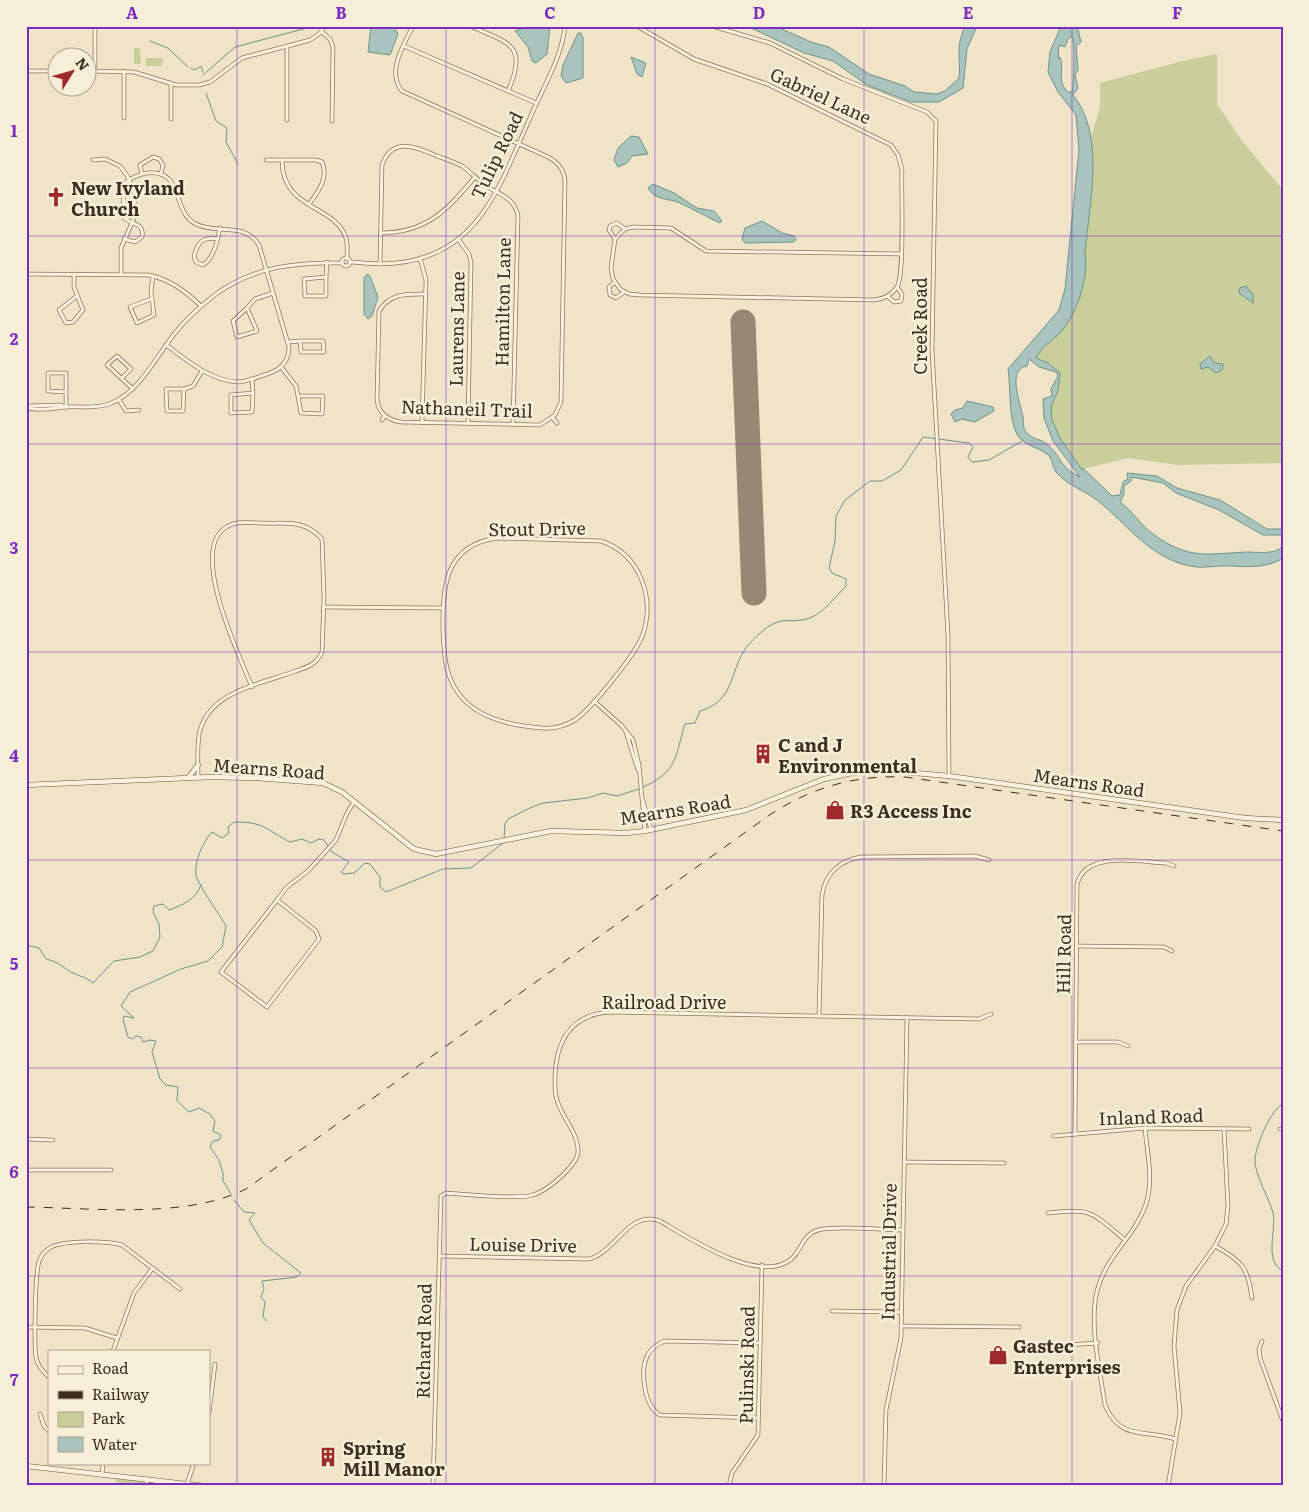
<svg xmlns="http://www.w3.org/2000/svg" width="1309" height="1512" viewBox="0 0 1309 1512" font-family="Literata,serif">
	<style>
		.green { fill: #c9cf9b }
		.water { fill: #a9c4bc; stroke: #6f938a; fill-rule: evenodd }
		.lines { fill: none; stroke-linecap: round; stroke-linejoin: round }
		.stream { stroke: #6f938a; stroke-width: 1 }
		.runway { stroke: #968974; stroke-width: 25 }
		.street-casing { stroke: #8d765c; stroke-width: 4.5 }
		.secondary-casing { stroke: #6f573f; stroke-width: 5.5 }
		.street { stroke: #faf1dc; stroke-width: 3 }
		.secondary { stroke: #faf1dc; stroke-width: 4.5 }
		.rail { stroke: #3d2e20; stroke-width: 1; stroke-dasharray: 9 9; stroke-linecap: butt }
		.grid { fill: none; stroke: #7b2cbf; stroke-width: 1; stroke-opacity: 0.55 }
		.labels { text-anchor: middle; dominant-baseline: central; stroke-width: 5; stroke-linejoin: round; paint-order: stroke }
		.street-label { font-size: 18px; fill: #3d2e20; stroke: #f7eed8 }
		.poi-label { font-size: 18px; font-weight: bold; fill: #3d2e20; stroke: #f7eed8; text-anchor: start }
		.neatline { fill: none; stroke: #7b2cbf; stroke-width: 2 }
		.grid-label { font-size: 16px; text-anchor: middle; font-weight: bold; fill: #7b2cbf }
	</style>
	<rect width="100%" height="100%" fill="#f0e4c8"/>
	<g class="green">
		<path d="M134 48H140L141 64H134Z"/>
		<path d="M1217 54V104L1242 141 1283 190V463L1178 465 1128 458 1079 470 1057 440 1048 408 1055 392 1059 374 1035 358 1076 297 1089 144 1100 107V83L1186 60Z"/>
		<path d="M146 58H163L162 66H146Z"/>
		<path d="M116 1476 203 1486H117Z"/>
	</g>
	<g class="water">
		<path d="M371 26H393L398 34 390 55 368 52Z"/>
		<path d="M530 26H550L547 54 536 63 532 61 528 47 515 31Z"/>
		<path d="M747 26H775L811 42 829 47 869 74 905 86 914 92 936 94 945 91 959 78C961 55 955 50 965 26H977L967 49 963 88 939 102H911L867 85 833 61 804 53Z"/>
		<path d="M1061 26H1077L1081 42 1076 46 1078 70 1075 75 1078 88 1073 95C1106 135 1089 205 1085 253 1089 278 1077 314 1060 333 1052 341 1041 347 1036 358L1048 363 1060 373 1058 390 1051 407 1052 420 1060 438 1082 470 1083 468 1112 496 1120 495 1123 482 1128 479 1127 473 1157 476 1177 488 1220 500 1267 529H1283V535H1263L1219 510 1176 493 1163 483 1132 477 1131 481 1124 486V494L1120 502C1133 511 1141 526 1153 534 1189 560 1205 554 1247 552 1259 552 1275 555 1283 546V558C1268 568 1249 567 1231 566 1218 565 1203 569 1190 566 1150 558 1127 524 1098 501 1086 491 1067 485 1057 473 1052 468 1053 458 1047 454 1038 447 1025 446 1018 436 1008 421 1011 387 1008 369L1059 310 1065 289 1079 150 1076 115 1058 92 1048 72 1050 52ZM1072 36C1075 41 1074 85 1072 92H1068C1056 81 1065 68 1060 57L1058 59 1059 45 1065 47 1068 39ZM1029 359 1039 367 1056 372 1058 376 1051 389 1052 396 1043 399 1044 418 1053 441 1080 477C1057 465 1063 458 1048 445 1040 438 1032 440 1026 432 1022 426 1024 422 1023 417 1021 405 1006 369 1027 366Z"/>
		<path d="M578 33H581L583 38V78L566 83 561 76 563 65Z"/>
		<path d="M631 57 646 63 642 77 637 74Z"/>
		<path d="M631 136 639 137 648 154 632 156 627 163 618 167 614 160 618 148Z"/>
		<path d="M653 184 674 193 697 208 714 211 722 221 720 223C707 217 693 209 680 203 669 198 655 201 648 188Z"/>
		<path d="M762 221 782 233 794 236 796 240 793 242 745 243 742 239 745 228Z"/>
		<path d="M367 274 370 276 378 297 372 316 368 319 364 314V278Z"/>
		<path d="M1246 286 1253 295V303L1239 293 1240 288Z"/>
		<path d="M1210 356 1214 363 1223 364 1222 370 1216 373 1208 367 1201 369 1200 364Z"/>
		<path d="M967 401 993 407 994 411 975 422 962 419 955 422 951 414 955 410 963 408Z"/>
	</g>
	<g class="lines">
		<g class="stream">
			<path d="M150 41 168 48 188 67"/>
			<path d="M191 68 195 70 201 66 203 72"/>
			<path d="M203 75 235 47 311 27"/>
			<path d="M206 93 216 121 227 128 226 142 238 164"/>
			<path d="M643 787C678 772 675 756 685 724L695 723 700 711C738 700 728 667 750 643 759 634 768 624 781 621 792 620 801 622 812 617 824 612 836 596 846 586V579L832 573 829 568 835 541 836 516 845 500 870 481H882L901 470 923 437 969 443 973 447 968 457 972 462 989 460 1022 441"/>
			<path d="M504 839 505 824 508 819 532 807 543 803 588 798 603 793 617 796 639 789"/>
			<path d="M26 945 39 948 46 959C59 962 61 966 71 972 79 976 86 977 93 983L114 961 140 957 153 951 160 937 159 924 153 912 154 906 163 904 169 910C183 905 197 899 201 884"/>
			<path d="M1283 1104C1271 1108 1254 1149 1255 1162 1256 1177 1269 1198 1273 1213 1277 1230 1263 1261 1283 1271"/>
			<path d="M231 1194 223 1181V1173L219 1160 210 1147 213 1141 219 1140 221 1135 213 1131 215 1121 210 1114 199 1108 189 1112 177 1101 178 1087 166 1085 160 1079 152 1052 156 1041 149 1040 143 1042 141 1037 136 1036 132 1039 128 1037 123 1019 124 1016 134 1018 121 1006 130 992 181 969 208 961 222 947 226 926C221 917 197 883 196 875 194 862 203 841 212 832L222 838 229 833 228 827 234 822C265 822 265 829 290 842L302 839 311 843 319 839 324 840 332 852 349 862 341 872 344 874 354 873 365 863 370 864 380 877V887L386 892 443 869 471 868 503 843"/>
			<path d="M234 1200 244 1212 255 1213 249 1220 263 1243 301 1273 297 1277 262 1281 264 1289 261 1297 265 1302 263 1317 267 1321"/>
		</g>
		<path class="runway" d="M743 322 754 593"/>
		<defs>
			<g id="street">
				<path d="M95 26V71"/>
				<path d="M413 26C404 44 386 72 402 91L548 157C558 162 564 170 565 181L561 402 555 415 540 425 401 422C388 420 378 413 377 399L379 311C390 293 406 294 425 294"/>
				<path d="M470 26C508 43 529 44 508 91"/>
				<path d="M637 26 694 59 767 84 891 145 898 155 902 170C901 189 905 275 897 287 892 295 883 299 874 300L640 295 629 294 620 289 613 279 611 268 615 239 625 229 633 227 671 228 706 251 901 254"/>
				<path d="M712 26 770 43 843 79 927 112 936 121 932 350 948 635 949 776"/>
				<path d="M322 32 330 39 333 47 332 121"/>
				<path d="M404 46 536 103"/>
				<path d="M26 71H58"/>
				<path d="M88 71 134 72 176 85H199L210 82 242 58 310 40 319 34 325 26"/>
				<path d="M171 84V119"/>
				<path d="M124 118V71"/>
				<path d="M287 120V46"/>
				<path d="M93 160 105 159 120 166 128 177 135 195V216L121 248V274"/>
				<path d="M266 160H316L322 162C329 178 318 192 309 204"/>
				<path d="M282 160C282 211 335 204 346 238 348 245 347 251 347 258"/>
				<path d="M142 174 140 165 153 157 159 159 163 165 161 174"/>
				<path d="M380 233C427 233 447 210 475 177"/>
				<path d="M124 239 135 242 142 237C145 223 132 225 124 218L123 184C129 179 139 174 147 173 185 169 171 212 196 224 217 235 244 221 259 245L289 347C289 362 280 370 267 374 258 377 247 382 237 382 209 380 187 360 166 345"/>
				<path d="M217 239C202 237 198 242 194 256L196 262 203 265C214 258 218 240 220 228"/>
				<path d="M458 239 469 254 471 263 468 423"/>
				<path d="M615 239 609 230 610 226 617 223 625 229"/>
				<circle cx="346" cy="262" r="4"/>
				<path d="M420 258 426 280 422 422"/>
				<path d="M351 262C366 263 381 265 396 263 480 255 500 184 530 118 542 89 562 58 565 26"/>
				<path d="M380 264 382 165C392 136 417 147 437 156 445 159 454 162 462 166 471 172 477 180 486 186 500 195 514 197 518 216L513 424"/>
				<path d="M26 274 149 275C171 280 185 291 201 306"/>
				<path d="M74 274V287L83 310 73 322 66 323 59 310 77 296"/>
				<path d="M326 277V296H305L304 279Z"/>
				<path d="M326 277 327 262"/>
				<path d="M615 282 609 287 610 295 616 298 624 292"/>
				<path d="M887 296 894 302 901 301 902 294 897 287"/>
				<path d="M151 299 130 307 137 323 154 315 151 291 153 276"/>
				<path d="M247 308 257 331 237 337 233 321Z"/>
				<path d="M247 308 255 299 273 293"/>
				<path d="M300 341H323L324 352H301Z"/>
				<path d="M288 342 300 341"/>
				<path d="M281 367 296 386 298 396"/>
				<path d="M48 373H66V392L48 391Z"/>
				<path d="M122 378 131 369 117 356 107 365 133 389"/>
				<path d="M252 379 253 393"/>
				<path d="M166 389H184L183 411H167Z"/>
				<path d="M184 389 193 386 202 371"/>
				<path d="M66 392V407"/>
				<path d="M253 393 252 412 231 413V395Z"/>
				<path d="M298 396H323L322 414 301 413Z"/>
				<path d="M119 400 126 411 139 410"/>
				<path d="M26 406 60 405 65 407"/>
				<path d="M26 408C40 411 54 408 67 407 81 406 95 409 109 404 139 393 156 357 175 333 186 319 202 305 216 294 255 266 297 262 342 263"/>
				<path d="M552 417 557 423"/>
				<path d="M382 420 385 415"/>
				<path d="M497 538 601 541C640 554 655 597 643 634 637 653 591 709 575 720 565 726 553 729 542 728 515 726 484 720 465 701 445 681 444 657 443 630 442 587 445 545 497 538Z"/>
				<path d="M324 607 442 608"/>
				<path d="M594 701 621 725 633 740 639 765 645 831"/>
				<path d="M626 732 638 770"/>
				<path d="M198 777C198 763 197 749 199 735 207 691 261 684 296 671 308 667 317 664 322 652L324 597 322 539C304 519 287 524 262 523 249 523 236 520 225 528 189 552 240 657 252 687"/>
				<path d="M643 801 651 830"/>
				<path d="M277 900 316 931 319 939 267 1007 221 972Z"/>
				<path d="M277 900 287 887 308 871 336 840 347 813 354 802"/>
				<path d="M1077 946 1164 947 1172 951"/>
				<path d="M819 1016 822 895C825 874 840 860 861 857L975 856 989 860"/>
				<path d="M1075 1042H1118L1128 1046"/>
				<path d="M1145 1128C1147 1153 1154 1179 1146 1204 1135 1237 1106 1255 1097 1291 1089 1324 1100 1371 1105 1405 1120 1441 1144 1429 1175 1439"/>
				<path d="M1280 1129H1283"/>
				<path d="M1075 1134 1077 885C1084 850 1140 862 1166 863L1174 866"/>
				<path d="M1054 1136 1145 1128 1249 1129"/>
				<path d="M26 1139 53 1140"/>
				<path d="M904 1162 1004 1163"/>
				<path d="M26 1170H111"/>
				<path d="M1048 1213C1093 1208 1091 1212 1124 1239"/>
				<path d="M1215 1246C1242 1261 1248 1267 1252 1298"/>
				<path d="M439 1256 589 1259C615 1253 629 1209 660 1221 689 1238 754 1281 787 1262 801 1255 801 1235 818 1230 836 1225 881 1230 902 1230"/>
				<path d="M832 1311 901 1312"/>
				<path d="M901 1326 1019 1327"/>
				<path d="M26 1327 85 1328 117 1338"/>
				<path d="M1262 1341 1259 1349 1260 1358 1283 1421"/>
				<path d="M1066 1345 1098 1343"/>
				<path d="M113 1351 134 1293 152 1269"/>
				<path d="M49 1377C43 1372 38 1366 36 1358 34 1346 35 1273 39 1262 40 1258 43 1253 47 1250 58 1239 107 1241 122 1245L180 1289"/>
				<path d="M209 1413 215 1364"/>
				<path d="M40 1414 44 1426 49 1431"/>
				<path d="M758 1418 660 1415C644 1406 640 1372 647 1356 651 1348 657 1344 665 1341L760 1343"/>
				<path d="M102 1475 103 1463"/>
				<path d="M187 1484 194 1463"/>
				<path d="M146 1486 147 1479"/>
				<path d="M433 1486 441 1196 446 1193C464 1194 519 1200 533 1195 547 1191 577 1166 578 1152 579 1135 563 1118 558 1103 554 1094 555 1086 555 1077 556 1041 571 1015 609 1012L979 1019 991 1014"/>
				<path d="M729 1486 732 1473 758 1435 762 1265"/>
				<path d="M884 1486 886 1410 901 1338 907 1018"/>
				<path d="M1168 1486 1180 1413 1174 1346 1177 1310 1186 1286 1215 1246 1226 1224 1228 1206 1224 1129"/>
			</g>
			<g id="secondary">
				<path d="M188 778 198 765"/>
				<path d="M26 785 211 777 257 778 323 783 342 792 414 849 436 854 551 831 626 833 645 831 746 810 824 779 852 773 881 770 949 776 1245 818 1283 820"/>
				<path d="M26 1466 204 1486"/>
			</g>
		</defs>
		<use href="#street" class="street-casing"/>
		<use href="#secondary" class="secondary-casing"/>
		<use href="#street" class="street"/>
		<use href="#secondary" class="secondary"/>
		<path class="rail" d="M26 1207C93 1208 186 1219 246 1189L771 814C813 787 855 775 905 777L1283 831"/>
	</g>
	<path class="grid" d="M237 26V1486M446 26V1486M655 26V1486M864 26V1486M1072 26V1486M26 236H1283M26 444H1283M26 652H1283M26 860H1283M26 1068H1283M26 1276H1283"/>
	<defs>
		<symbol id="church-bare" viewBox="-9 -9 18 18"><path d="M-1.2-6h2.4v3.5h3.3v2.4h-3.3V6h-2.4V-.1h-3.3v-2.4h3.3Z" fill="#9e2a2b" stroke="#f7eed8" stroke-width="2.5" paint-order="stroke"/></symbol>
		<symbol id="building-bare" viewBox="-9 -9 18 18"><path d="M-4-6H4V6H1V3H-1V6H-4ZM-2.5-4.3h1.7v1.8h-1.7ZM.8-4.3h1.7v1.8H.8ZM-2.5-1h1.7V.8h-1.7ZM.8-1h1.7V.8H.8Z" fill="#9e2a2b" stroke="#f7eed8" stroke-width="2.5" paint-order="stroke"/></symbol>
		<symbol id="shop-bare" viewBox="-9 -9 18 18"><path d="M-5-2.5h2.3a2.7 3.5 0 0 1 5.4 0H5L5.5 6h-11ZM-1.5-2.5h3a1.5 2.3 0 0 0-3 0Z" fill="#9e2a2b" stroke="#f7eed8" stroke-width="2.5" paint-order="stroke"/></symbol>
	</defs>
	<g fill-rule="evenodd">
		<use href="#church-bare" x="42" y="183" width="28" height="28"/>
		<use href="#building-bare" x="749" y="740" width="28" height="28"/>
		<use href="#shop-bare" x="821" y="796" width="28" height="28"/>
		<use href="#shop-bare" x="984" y="1341" width="28" height="28"/>
		<use href="#building-bare" x="314" y="1443" width="28" height="28"/>
	</g>
	<g class="labels">
		<g class="street-label">
			<text transform="translate(821 95) rotate(25)">Gabriel Lane</text>
			<text transform="translate(496 155) rotate(-64)">Tulip Road</text>
			<text transform="translate(502 302) rotate(-89)">Hamilton Lane</text>
			<text transform="translate(919 326) rotate(-90)">Creek Road</text>
			<text transform="translate(456 329) rotate(-89)">Laurens Lane</text>
			<text transform="translate(467 408) rotate(2)">Nathaneil Trail</text>
			<text transform="translate(537 528) rotate(-1)">Stout Drive</text>
			<text transform="translate(269 768) rotate(4)">Mearns Road</text>
			<text transform="translate(1089 782) rotate(8)">Mearns Road</text>
			<text transform="translate(675 809) rotate(-9)">Mearns Road</text>
			<text transform="translate(1063 954) rotate(-89)">Hill Road</text>
			<text x="664" y="1001">Railroad Drive</text>
			<text transform="translate(1151 1116) rotate(-2)">Inland Road</text>
			<text transform="translate(523 1244) rotate(1)">Louise Drive</text>
			<text transform="translate(888 1252) rotate(-89)">Industrial Drive</text>
			<text transform="translate(423 1341) rotate(-89)">Richard Road</text>
			<text transform="translate(746 1365) rotate(-89)">Pulinski Road</text>
		</g>
		<g class="poi-label">
			<text x="71" y="187">New Ivyland<tspan x="71" dy="21">Church</tspan></text>
			<text x="778" y="744">C and J<tspan x="778" dy="21">Environmental</tspan></text>
			<text x="850" y="810">R3 Access Inc</text>
			<text x="1013" y="1345">Gastec<tspan x="1013" dy="21">Enterprises</tspan></text>
			<text x="343" y="1447">Spring<tspan x="343" dy="21">Mill Manor</tspan></text>
		</g>
	</g>
	<rect width="1309" height="1512" fill="none" stroke="#f7eed8" stroke-width="55"/>
	<rect x="48" y="1350" width="162" height="115" fill="#f7eed8" stroke="#ada18e"/>
	<rect x="58" y="1366" width="25" height="8" fill="#faf1dc" stroke="#ada18e"/>
	<text x="92" y="1374" font-size="15" fill="#3d2e20">Road</text>
	<rect x="58" y="1391" width="25" height="8" fill="#3d2e20" stroke="#ada18e"/>
	<text x="92" y="1400" font-size="15" fill="#3d2e20">Railway</text>
	<rect x="58" y="1412" width="25" height="15" fill="#c9cf9b" stroke="#ada18e"/>
	<text x="92" y="1424" font-size="15" fill="#3d2e20">Park</text>
	<rect x="58" y="1437" width="25" height="15" fill="#a9c4bc" stroke="#ada18e"/>
	<text x="92" y="1450" font-size="15" fill="#3d2e20">Water</text>
	<g transform="translate(72 72) rotate(53)"><circle r="24" fill="#f7eed8" stroke="#ada18e"/>
	<path d="M0-4L9 19L0 12L-9 19Z" fill="#9e2a2b"/>
	<text y="-8" font-size="14" font-weight="bold" text-anchor="middle" fill="#3d2e20">N</text>
	</g>
	<rect x="28" y="28" width="1254" height="1456" class="neatline"/>
	<g class="grid-label">
		<text x="132" y="19">A</text>
		<text x="341" y="19">B</text>
		<text x="550" y="19">C</text>
		<text x="759" y="19">D</text>
		<text x="968" y="19">E</text>
		<text x="1177" y="19">F</text>
		<text x="14" y="137">1</text>
		<text x="14" y="345">2</text>
		<text x="14" y="554">3</text>
		<text x="14" y="762">4</text>
		<text x="14" y="970">5</text>
		<text x="14" y="1178">6</text>
		<text x="14" y="1386">7</text>
	</g>
</svg>
